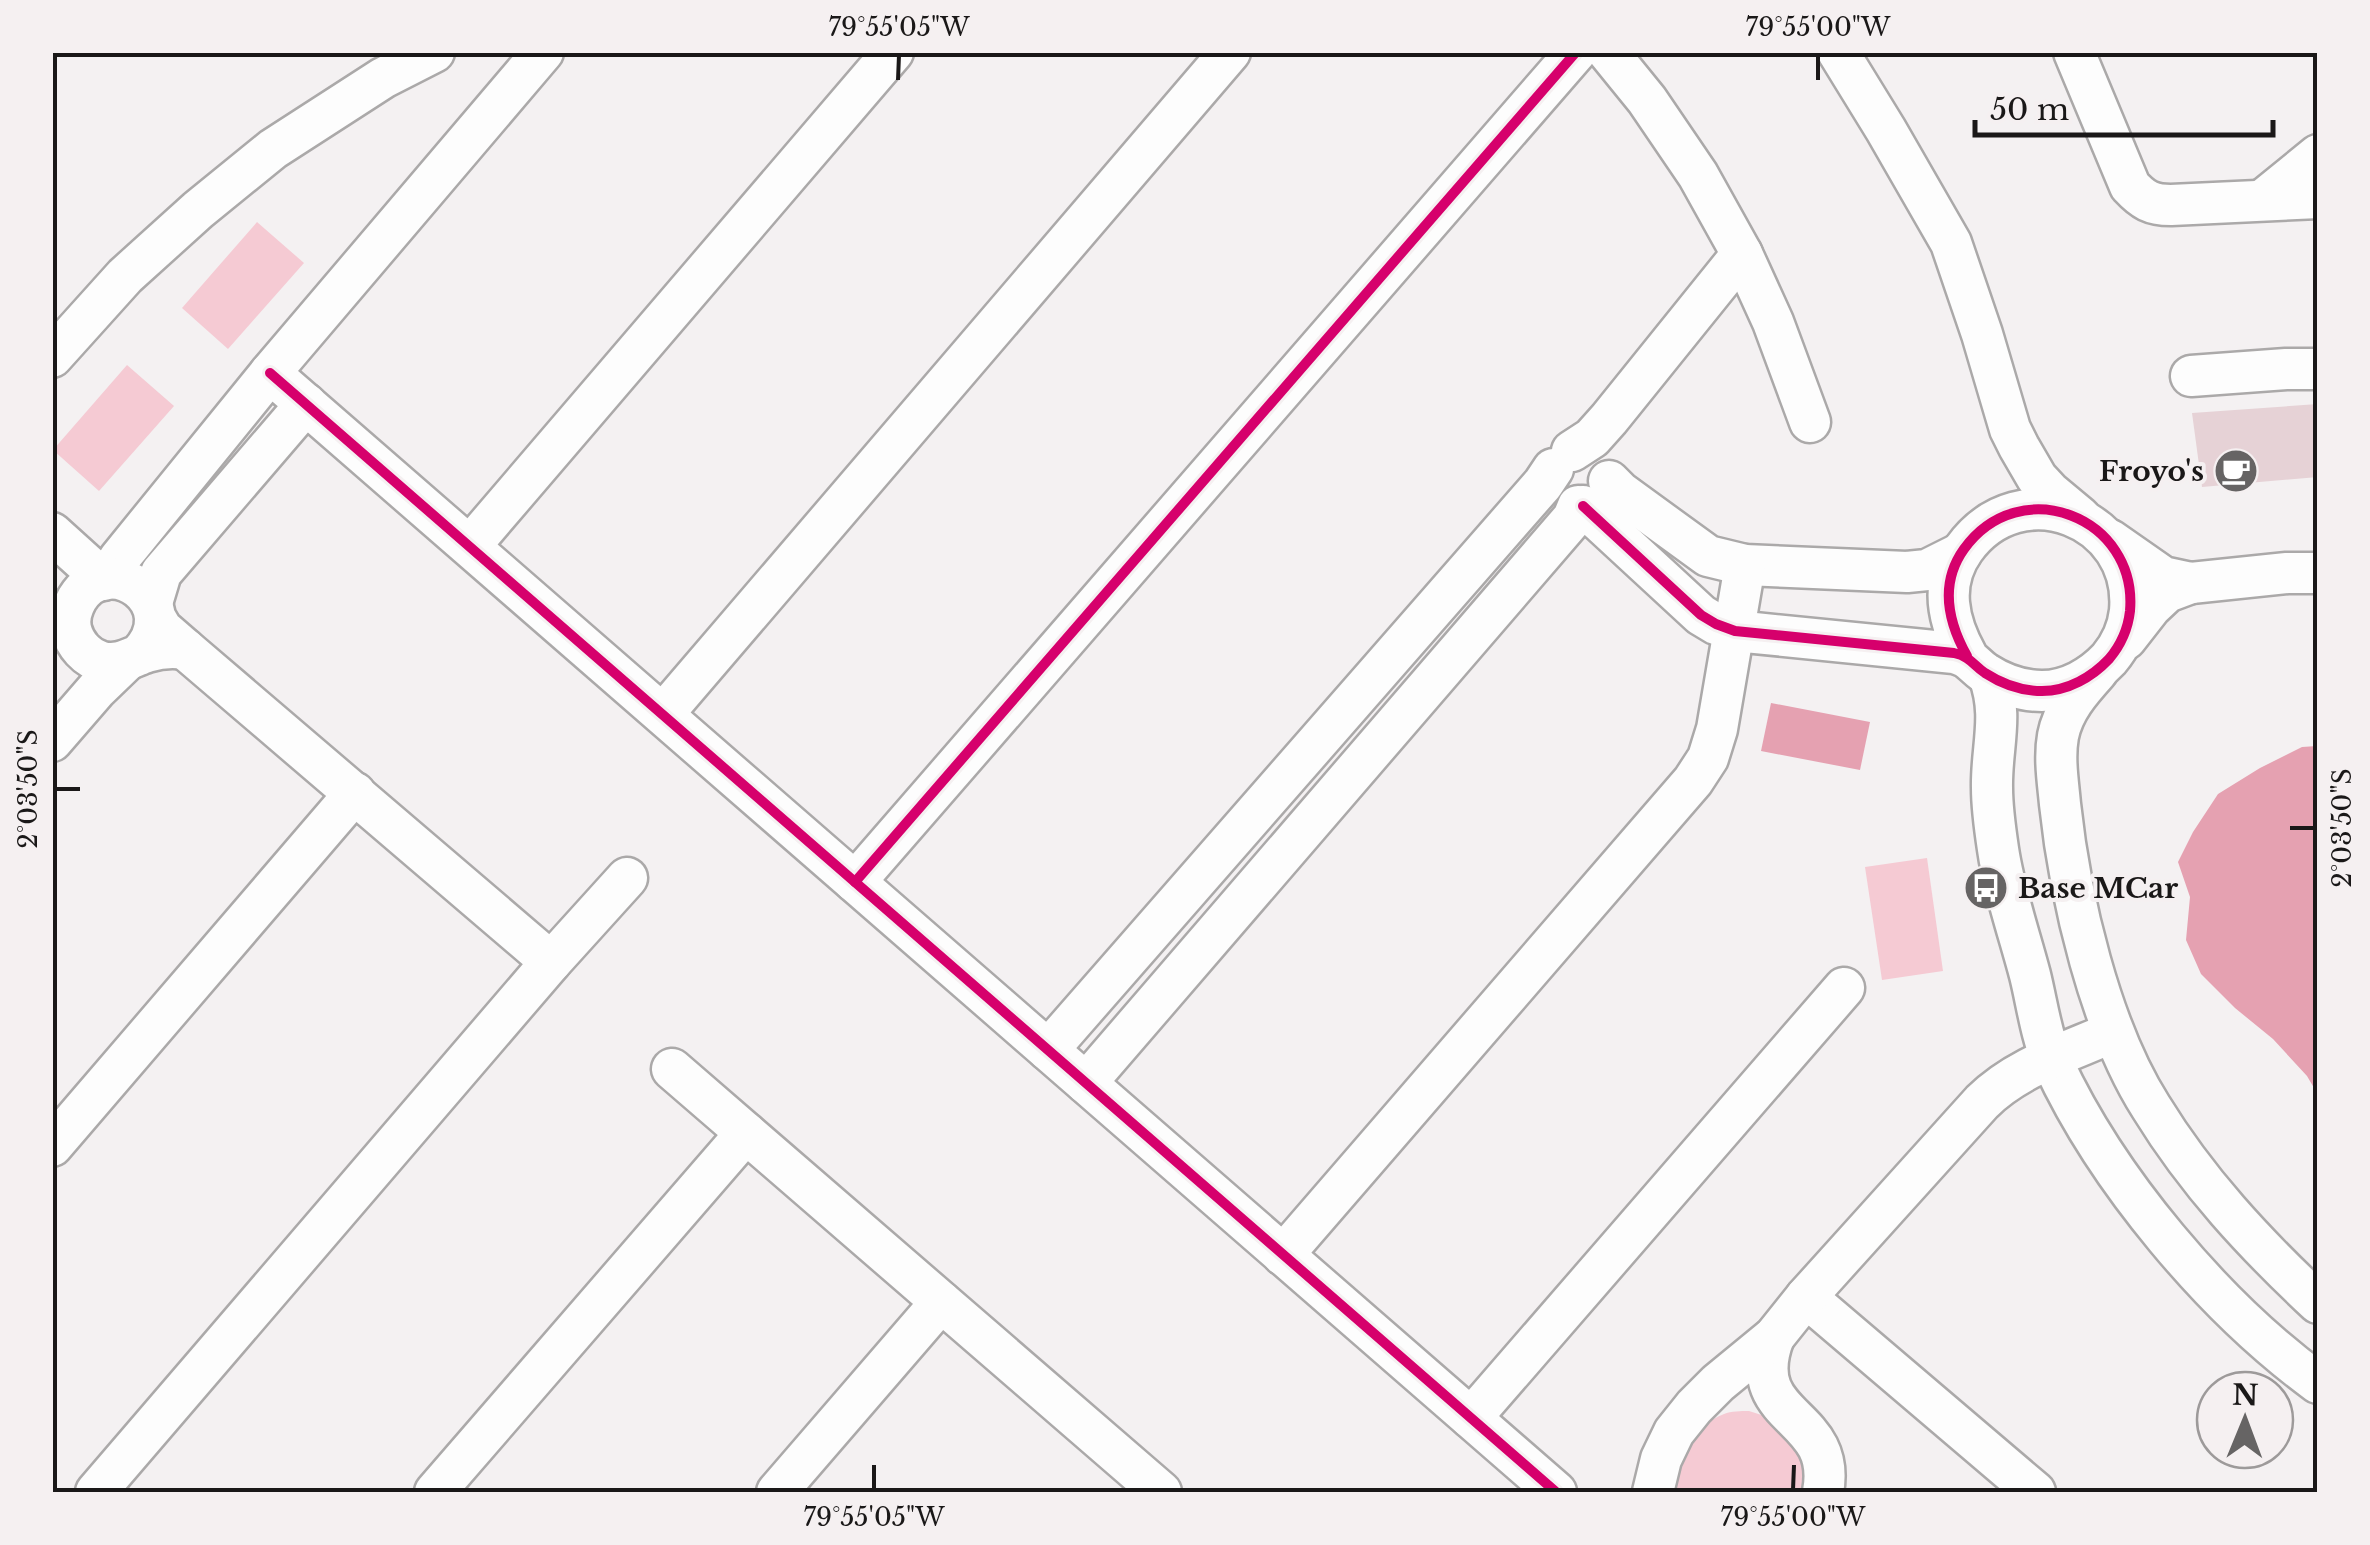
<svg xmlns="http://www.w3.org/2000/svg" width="2370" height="1545" viewBox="0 0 2370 1545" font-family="'Libre Baskerville',serif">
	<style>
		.green { fill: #f5cad3 }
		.water { fill: #e5a1b1 }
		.building { fill: #e6d2d6 }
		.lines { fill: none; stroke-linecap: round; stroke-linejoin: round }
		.minor-casing { stroke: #aba9a9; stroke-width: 45 }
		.minor { stroke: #fdfdfd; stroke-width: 40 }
		.cycleway-casing { stroke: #f5f0f1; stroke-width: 16 }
		.cycleway { stroke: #d6006c; stroke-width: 10 }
		.ticks { fill: none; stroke: #1a1818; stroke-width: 4 }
		.labels { text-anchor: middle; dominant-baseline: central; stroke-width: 8; stroke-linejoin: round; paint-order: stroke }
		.poi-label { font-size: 28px; font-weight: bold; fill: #1a1818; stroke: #f5f0f1; text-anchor: end }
		.neatline { fill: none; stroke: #1a1818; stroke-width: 4 }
		.ticks-label { font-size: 25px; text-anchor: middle; fill: #1a1818 }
	</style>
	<rect width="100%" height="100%" fill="#f4f1f2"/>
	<g class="green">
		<path d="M257 222 304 263 228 349 182 308Z"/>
		<path d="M127 365 174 406 99 491 53 450Z"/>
		<path d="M1927 858 1943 971 1882 980 1865 867Z"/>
		<path d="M1749 1411 1771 1418 1800 1453 1805 1474 1803 1492H1666C1680 1465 1692 1425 1724 1414 1731 1411 1741 1411 1749 1411Z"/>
	</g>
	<g class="water">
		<path d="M1771 703 1870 722 1860 770 1761 751Z"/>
		<path d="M2317 746H2318L2317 1093 2307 1076 2273 1039 2235 1008 2201 974 2186 940 2190 897 2178 862 2193 832 2218 794 2260 768 2302 747Z"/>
	</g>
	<path class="building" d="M2318 404V477L2202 487 2192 413Z"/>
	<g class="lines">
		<defs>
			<g id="minor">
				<path d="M1838 52 1886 130 1951 243 1982 334 2010 429 2019 447 2037 478 2050 492 2080 517"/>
				<path d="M2074 52 2130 186C2143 200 2151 205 2171 205L2318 198"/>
				<path d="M2264 199 2318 155"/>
				<path d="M1742 254 1773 322 1810 422"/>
				<path d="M52 357 125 276 198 210 273 149 383 78 434 52"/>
				<path d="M270 373 1556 1492"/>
				<path d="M2191 376 2286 369H2318"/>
				<path d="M1572 451 1592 438 1609 419 1742 254 1698 175 1647 100 1608 52"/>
				<path d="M1609 481 1620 492 1708 556 1745 565 1907 572 1927 570 1961 553"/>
				<path d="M1583 506 1701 615 1716 624 1735 631 1954 653C1971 657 1972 664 1985 673 2002 684 2022 691 2042 691 2068 691 2092 677 2109 659 2120 646 2128 629 2130 611 2138 517 2020 471 1964 549 1939 584 1948 622 1967 656"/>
				<path d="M52 533 104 580"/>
				<path d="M2110 540 2163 577 2191 583 2167 592 2151 607 2126 639"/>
				<path d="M470 546 893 52"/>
				<path d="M110 578 119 559 270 373 543 52"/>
				<path d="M2191 583 2287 573H2318"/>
				<path d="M152 603 161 573 306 404"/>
				<path d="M185 649 551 962"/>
				<path d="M139 655C189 604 109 547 77 599 72 608 69 619 71 629 75 645 87 658 102 662 120 666 131 657 147 652 160 648 172 647 185 649L162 629 155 617"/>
				<path d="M2097 672C2080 691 2063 710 2058 736 2054 758 2058 782 2060 804 2070 898 2100 1027 2151 1107 2197 1182 2254 1243 2318 1303"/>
				<path d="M1989 676C2004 716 1991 748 1992 788 1992 808 1995 829 1998 849 2004 891 2019 933 2030 975 2037 1003 2041 1036 2053 1063 2107 1180 2214 1307 2318 1383"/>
				<path d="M663 714 1230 52"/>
				<path d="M52 741 97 689 125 662"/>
				<path d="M855 882 1576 52"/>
				<path d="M1048 1050 1543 484 1553 469"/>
				<path d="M672 1069 1161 1492"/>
				<path d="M1086 1083 1573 518 1578 506"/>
				<path d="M52 1146 355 793"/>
				<path d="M1283 1255 1693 781 1708 758 1717 729 1745 565"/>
				<path d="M1806 1297 2035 1492"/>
				<path d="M1774 1337C1742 1422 1838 1411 1823 1492"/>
				<path d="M1471 1418 1844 988"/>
				<path d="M96 1492 551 962 627 878"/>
				<path d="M435 1492 746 1133"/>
				<path d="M777 1492 941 1302"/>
				<path d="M1653 1492 1661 1459 1674 1432 1694 1407 1718 1383 1774 1337 1806 1297 1982 1102C2017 1067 2068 1052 2113 1032"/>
			</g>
		</defs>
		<use href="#minor" class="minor-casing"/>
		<use href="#minor" class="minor"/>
		<defs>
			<g id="cycleway">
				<path d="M270 373 1556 1492"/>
				<path d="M1583 506 1701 615 1716 624 1735 631 1954 653C1971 657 1972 664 1985 673 2002 684 2022 691 2042 691 2068 691 2092 677 2109 659 2120 646 2128 629 2130 611 2138 517 2020 471 1964 549 1939 584 1948 622 1967 656"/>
				<path d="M855 882 1576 52"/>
			</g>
		</defs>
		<use href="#cycleway" class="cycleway-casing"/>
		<use href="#cycleway" class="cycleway"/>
	</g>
	<path class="ticks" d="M898 80 899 55M1818 80V55M55 789H80M2290 828H2315M874 1490V1465M1793 1490 1794 1465"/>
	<defs>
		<symbol id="cafe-disc" viewBox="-11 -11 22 22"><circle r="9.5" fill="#666464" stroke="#f5f0f1"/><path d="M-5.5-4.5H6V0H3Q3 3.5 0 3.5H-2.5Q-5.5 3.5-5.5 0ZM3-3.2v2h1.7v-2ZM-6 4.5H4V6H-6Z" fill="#fff"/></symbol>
		<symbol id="bus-disc" viewBox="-11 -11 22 22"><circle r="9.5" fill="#666464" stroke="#f5f0f1"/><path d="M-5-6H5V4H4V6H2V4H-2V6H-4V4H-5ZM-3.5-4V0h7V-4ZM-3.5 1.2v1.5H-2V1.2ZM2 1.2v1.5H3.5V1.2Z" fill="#fff"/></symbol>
	</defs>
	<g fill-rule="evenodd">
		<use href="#cafe-disc" x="2211" y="446" width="50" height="50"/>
		<use href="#bus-disc" x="1961" y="863" width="50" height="50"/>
	</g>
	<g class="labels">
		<g class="poi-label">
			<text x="2204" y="471">Froyo's</text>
			<text x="2018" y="888" text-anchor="start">Base MCar</text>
		</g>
	</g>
	<rect width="2370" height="1545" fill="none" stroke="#f5f0f1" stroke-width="110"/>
	<g transform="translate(2245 1420) rotate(1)"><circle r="48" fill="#f5f0f1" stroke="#9d9a9a" stroke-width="2.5"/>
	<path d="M0-8L18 38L0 25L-18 38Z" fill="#666464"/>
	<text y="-15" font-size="28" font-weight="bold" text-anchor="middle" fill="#1a1818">N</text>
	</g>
	<path d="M1975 120v15h298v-15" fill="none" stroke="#1a1818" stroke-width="5"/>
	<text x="1990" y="120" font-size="30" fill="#1a1818" stroke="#f5f0f1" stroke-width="8" paint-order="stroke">50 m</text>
	<rect x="55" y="55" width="2260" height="1435" class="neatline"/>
	<g class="ticks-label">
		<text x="899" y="36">79°55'05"W</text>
		<text x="1818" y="36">79°55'00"W</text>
		<text transform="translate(28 789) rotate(-90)" y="9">2°03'50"S</text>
		<text transform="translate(2342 828) rotate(-90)" y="9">2°03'50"S</text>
		<text x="874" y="1526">79°55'05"W</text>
		<text x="1793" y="1526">79°55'00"W</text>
	</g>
</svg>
